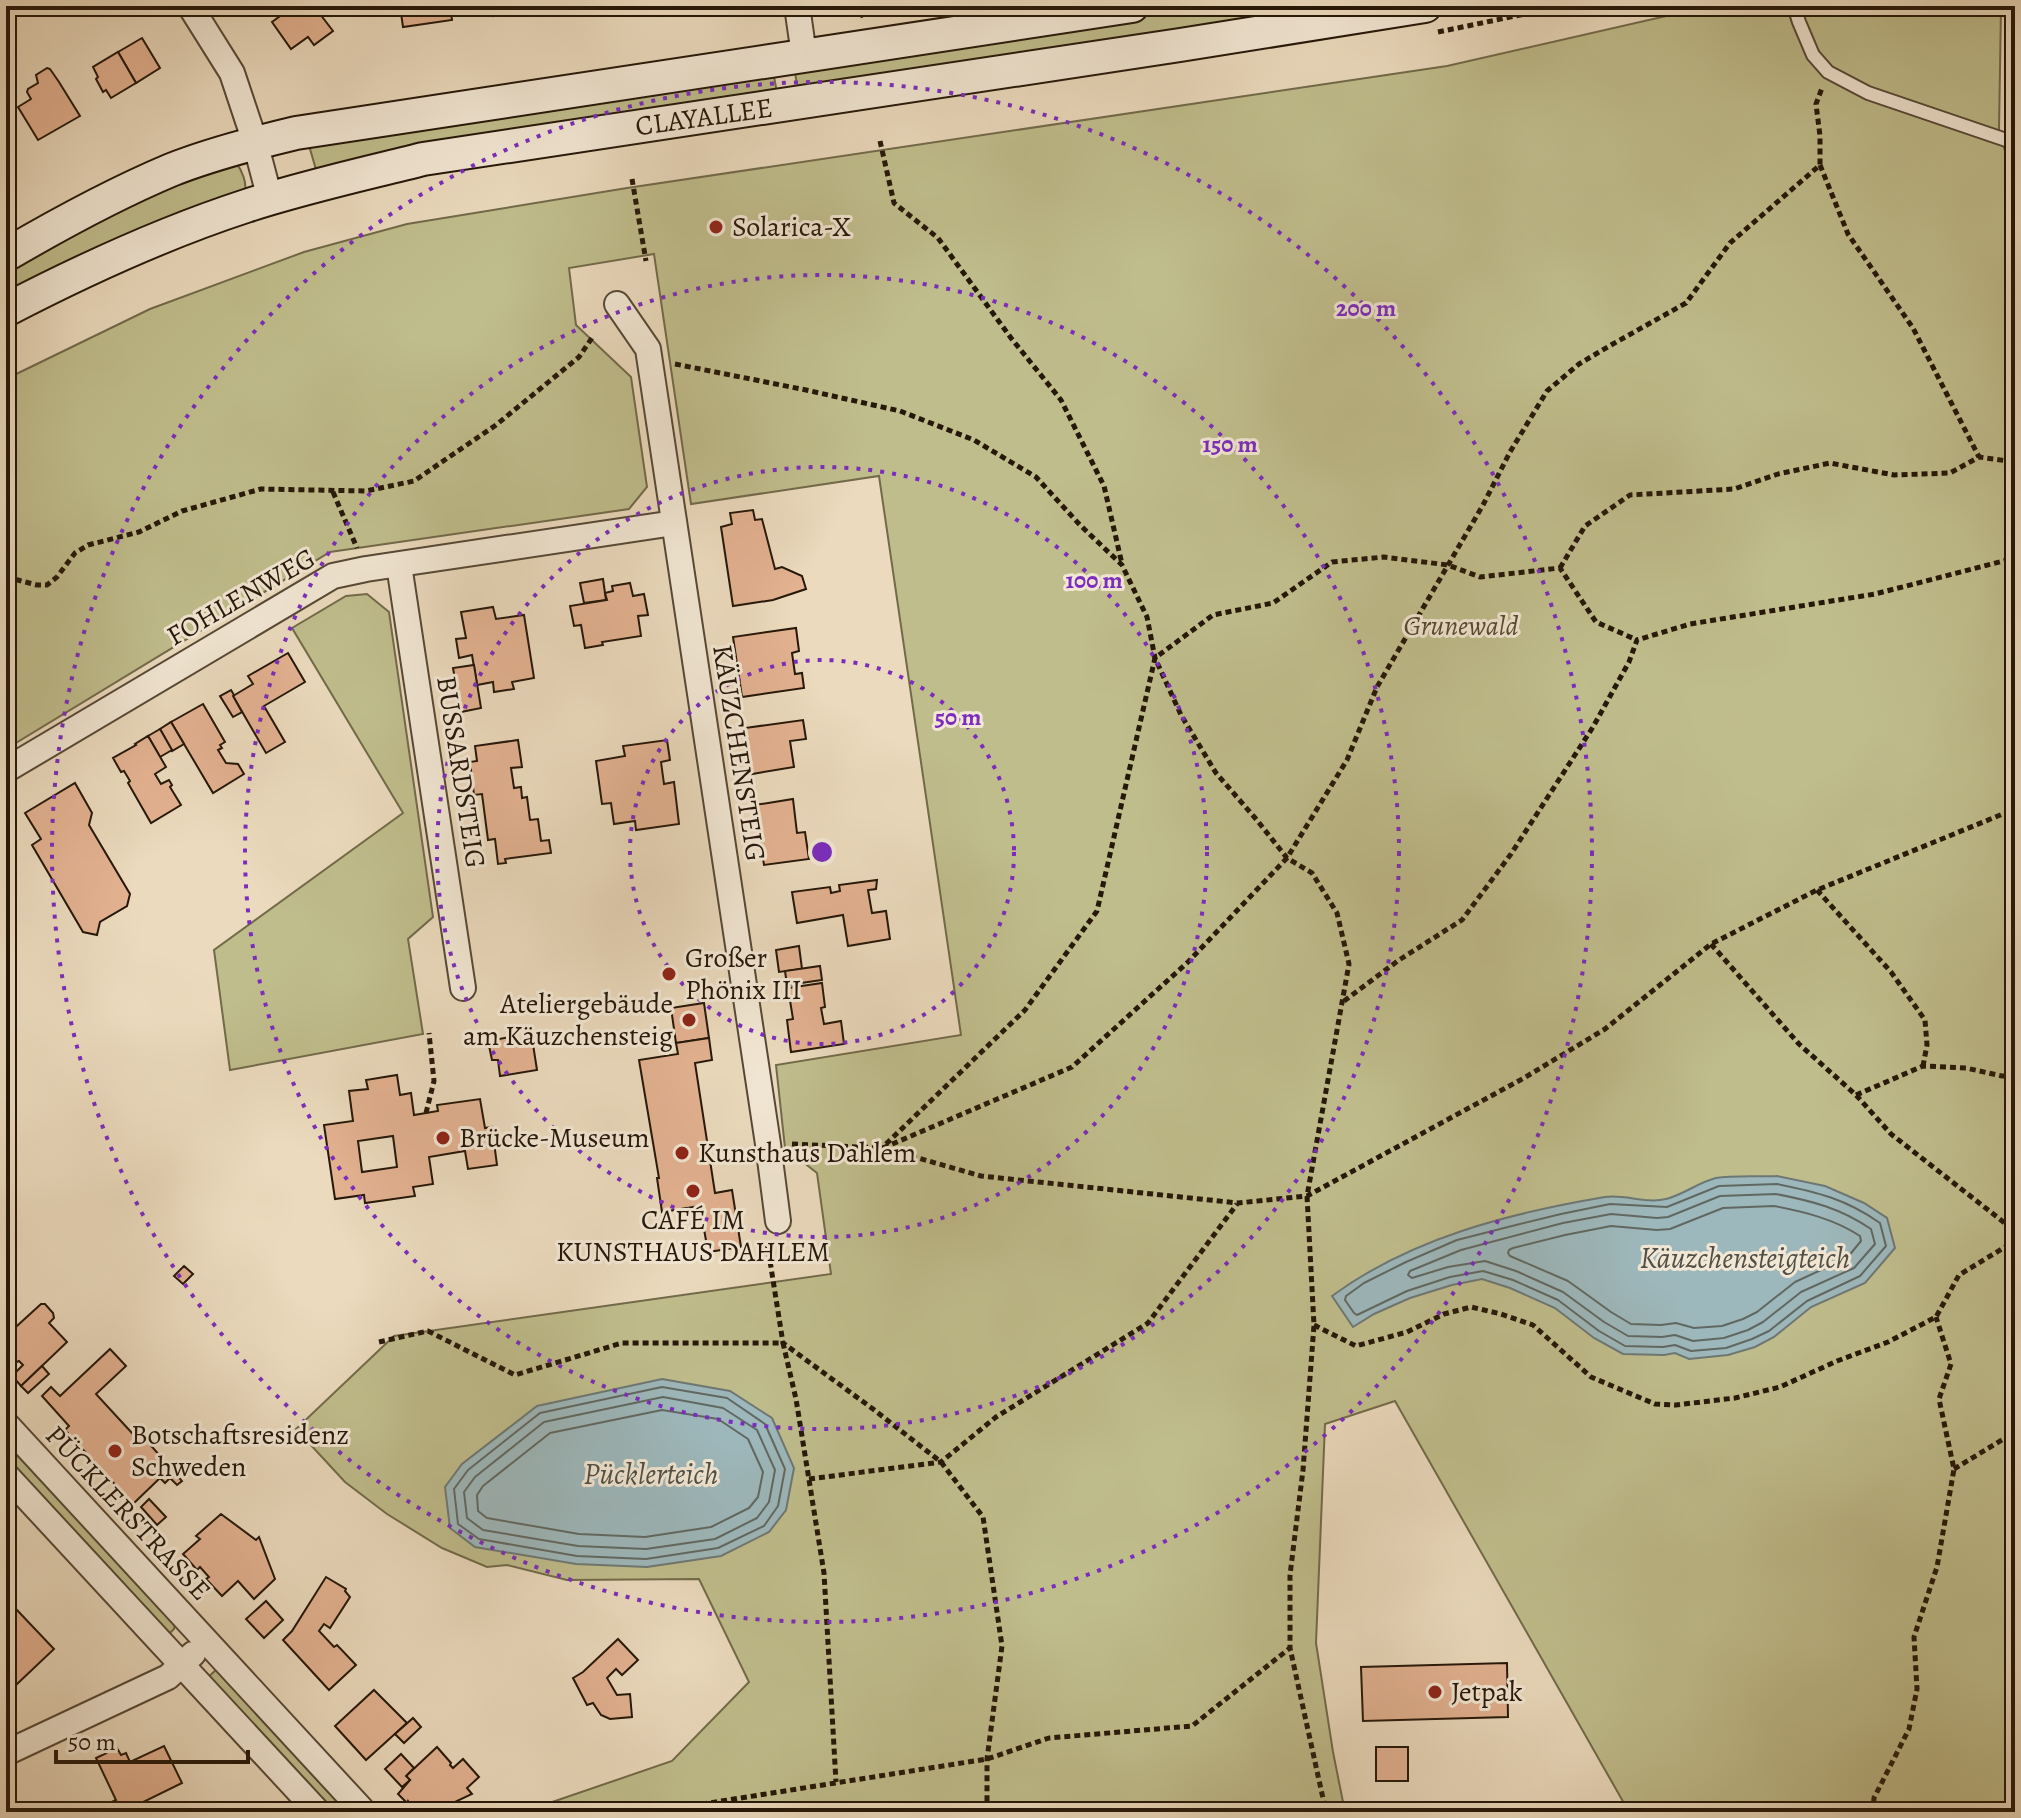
<svg xmlns="http://www.w3.org/2000/svg" width="2021" height="1818" viewBox="0 0 2021 1818" font-family="Alegreya,serif">
	<style>
		.green { fill: #c0bd8c; stroke: #726a4a; stroke-width: 2 }
		.water { fill: #9db8bc; stroke: #6d7874; stroke-width: 2 }
		.lines { fill: none; stroke-linecap: round; stroke-linejoin: round }
		.shore { stroke: #616862; stroke-width: 2 }
		.building { fill: #e3b291; stroke: #251709; stroke-width: 2; fill-rule: evenodd }
		.lane-casing { stroke: #564836; stroke-width: 16 }
		.street-casing { stroke: #564836; stroke-width: 28 }
		.secondary-casing { stroke: #251709; stroke-width: 36 }
		.path { stroke: #251709; stroke-width: 5; stroke-dasharray: 6 4; stroke-linecap: butt }
		.lane { stroke: #f2e7d4; stroke-width: 12 }
		.street { stroke: #f2e7d4; stroke-width: 24 }
		.secondary { stroke: #f2e7d4; stroke-width: 32 }
		.ring { fill: none; stroke: #7b2cbf; stroke-width: 4; stroke-dasharray: 4 8 }
		.poi-dot { fill: #8f2418; stroke: #f2e7d4; stroke-width: 3 }
		.labels { text-anchor: middle; dominant-baseline: central; stroke-width: 6; stroke-linejoin: round; paint-order: stroke }
		.street-label { font-size: 28px; fill: #251709; stroke: #f2e7d4 }
		.poi-label { font-size: 28px; fill: #251709; stroke: #f2e7d4; text-anchor: start }
		.park-label { font-size: 28px; font-style: italic; fill: #544930; stroke: #f2e7d4 }
		.water-label { font-size: 30px; font-style: italic; fill: #4f4f48; stroke: #f2e7d4 }
		.centre { fill: #7b2cbf; stroke: #f2e7d4; stroke-width: 4 }
		.ring-label { font-size: 24px; text-anchor: middle; font-weight: bold; fill: #7b2cbf; stroke: #f2e7d4; stroke-width: 6; stroke-linejoin: round; paint-order: stroke }
	</style>
	<rect width="100%" height="100%" fill="#ebdabd"/>
	<filter id="stains"><feTurbulence type="fractalNoise" baseFrequency=".0025" numOctaves="4"/><feColorMatrix values="0 0 0 0 .2 0 0 0 0 .09 0 0 0 0 .02 0 0 0 .5 -.17"/></filter>
	<radialGradient id="worn" r=".72"><stop offset=".6" stop-color="#630" stop-opacity="0"/><stop offset="1" stop-color="#630" stop-opacity=".3"/></radialGradient>
	<g class="green">
		<path d="M1213 6H1350L798 89 794 68Z"/>
		<path d="M1710 6H2001L1999 132 2015 182V1812H1629L1395 1401 1325 1424 1316 1643 1333 1752 1345 1812H523L672 1761 749 1682 699 1579 567 1580 507 1565 487 1567 442 1548 387 1514 345 1482 296 1429 394 1336 831 1274 817 1173 785 1148 776 1065 961 1035 879 476 691 504 654 254 569 268 576 325 631 377 647 487 629 509 330 552 6 749V379L150 309 304 252 407 224 627 188 1447 66Z"/>
		<path d="M773 71 777 93 317 173 308 142Z"/>
		<path d="M236 163C242 170 247 183 245 192L6 296V266L123 203Z"/>
		<path d="M367 594 389 612 433 917 408 939 423 1034 230 1070 214 950 403 813 292 628 346 596Z"/>
		<path d="M6 1440 175 1623 174 1629 169 1634 165 1633 6 1462Z"/>
		<path d="M217 1669 349 1812H329L206 1679Z"/>
	</g>
	<g class="water">
		<path d="M1777 1176 1825 1186 1864 1203 1887 1218 1895 1248 1865 1283 1811 1307 1774 1337 1755 1347 1728 1355 1689 1359 1675 1353 1664 1355 1623 1354 1594 1338 1555 1308 1510 1288 1482 1279 1452 1285 1410 1298 1374 1314 1353 1327 1332 1296C1411 1238 1510 1213 1605 1197 1625 1194 1646 1204 1666 1199 1683 1195 1699 1182 1716 1178 1733 1175 1760 1177 1777 1176Z"/>
		<path d="M662 1379 730 1391 772 1418 794 1468 786 1510 769 1532 721 1556 647 1567 576 1564 475 1547 450 1528 445 1487 462 1464 537 1406Z"/>
	</g>
	<g class="lines">
		<g class="shore">
			<path d="M1777 1184C1817 1192 1846 1199 1880 1223L1886 1246 1860 1276 1807 1301 1769 1331 1752 1339 1726 1348 1691 1351 1675 1345 1663 1347 1625 1346 1599 1331 1558 1300 1513 1280 1483 1271 1450 1277 1407 1291 1357 1315 1354 1313 1345 1300 1346 1296 1364 1283 1406 1262 1457 1240 1508 1227 1561 1214 1610 1204 1667 1207 1719 1186Z"/>
			<path d="M1776 1194C1812 1201 1840 1208 1871 1229L1875 1244 1854 1268 1801 1292 1763 1322 1748 1330 1724 1338 1693 1341 1675 1335 1662 1337 1628 1336 1604 1322 1563 1292 1516 1271 1485 1261 1448 1267 1412 1278 1408 1275 1410 1271 1461 1250 1563 1223 1611 1214 1657 1218 1668 1217 1720 1196Z"/>
			<path d="M1774 1206C1805 1212 1834 1219 1860 1236L1861 1241 1847 1258 1795 1282 1757 1312 1743 1319 1722 1326 1694 1328 1676 1323 1661 1325 1631 1324 1611 1312 1568 1281 1510 1256 1508 1253 1509 1250 1513 1248 1565 1235 1611 1226 1657 1230 1670 1229 1723 1208Z"/>
			<path d="M662 1387 727 1398 765 1424 785 1469 778 1506 764 1526 718 1548 646 1559 577 1556 479 1539 458 1524 454 1489 468 1470 540 1413Z"/>
			<path d="M663 1397 723 1408 757 1430 775 1470 769 1502 757 1518 715 1539 646 1549 578 1546 483 1530 467 1518 464 1492 475 1477 544 1422Z"/>
			<path d="M662 1410 718 1419 748 1439 763 1472 758 1497 749 1508 711 1527 645 1537 579 1534 487 1518 478 1511 477 1495 483 1486 550 1433Z"/>
		</g>
	</g>
	<g class="building">
		<path d="M294 6H328L329 7 320 14 333 31 314 45 308 37 291 49 272 22Z"/>
		<path d="M400 6H450L452 20 403 27Z"/>
		<path d="M491 6H558L493 16Z"/>
		<path d="M142 38 160 68 136 83 118 52Z"/>
		<path d="M118 52 136 83 111 98 106 90 103 92 96 79 98 77 93 67Z"/>
		<path d="M47 68 50 69 59 82 80 116 38 140 18 107 31 99 27 92 28 89 38 83 36 75Z"/>
		<path d="M753 510 755 520 762 519 775 569 782 567 802 576 806 589 773 600 733 606 721 527 732 524 730 513Z"/>
		<path d="M603 579 606 600 584 603 580 583Z"/>
		<path d="M630 583 633 596 644 594 648 615 638 616 641 636 602 642 603 645 585 648 581 625 574 626 570 606 607 600 605 593 613 591 612 586Z"/>
		<path d="M493 607 496 619 524 615 534 678 512 682 514 689 494 692 493 682 477 685 472 655 459 658 456 639 466 638 461 612Z"/>
		<path d="M796 628 799 651 792 653 795 674 802 673 804 688 742 697 733 637Z"/>
		<path d="M288 653 305 682 264 706 285 742 266 753 233 696 253 684 248 676Z"/>
		<path d="M474 665 481 708 461 712 453 668Z"/>
		<path d="M231 690 234 695 233 696 242 712 233 717 220 696Z"/>
		<path d="M203 704 225 742 220 745 222 748 218 750 226 763 238 764 244 774 213 793 171 722Z"/>
		<path d="M803 720 806 739 790 741 794 767 752 774 745 728Z"/>
		<path d="M171 722 184 744 172 751 160 729Z"/>
		<path d="M160 729 172 750 160 757 148 736Z"/>
		<path d="M148 736 166 767 155 774 161 784 169 780 172 785 170 787 181 805 151 823 128 783 130 781 124 771 121 772 113 758 136 745 135 744Z"/>
		<path d="M518 740 522 767 511 768 514 788 521 787 522 798 527 797 530 820 538 819 541 841 549 840 551 853 505 859 506 863 498 864 495 839 488 840 482 794 474 795 470 762 477 761 475 746Z"/>
		<path d="M667 740 670 760 661 762 664 784 674 782 679 824 636 830 635 821 614 824 611 803 602 804 596 761 625 756 623 746Z"/>
		<path d="M75 783 92 813 89 825 130 894 127 906 100 922 97 935 83 932 32 845 41 839 25 813Z"/>
		<path d="M793 799 797 833 805 832 809 859 764 865 755 805Z"/>
		<path d="M877 880 876 889 868 890 872 913 886 911 890 939 848 946 843 915 797 923 792 892 830 887 831 893 840 891 839 885Z"/>
		<path d="M799 946 802 969 779 972 776 950Z"/>
		<path d="M820 966 822 980 787 985 785 971Z"/>
		<path d="M822 983 825 1007 821 1008 824 1024 841 1021 844 1044 791 1052 787 1020 793 1019 788 988Z"/>
		<path d="M704 1003 709 1038 676 1043 671 1008Z"/>
		<path d="M515 1036 516 1041 532 1038 537 1070 500 1076 498 1060H492L488 1041Z"/>
		<path d="M709 1038 712 1060 695 1063 715 1193 732 1190 741 1247 708 1252 700 1206 662 1212 657 1178H659L639 1060 678 1054 676 1043Z"/>
		<path d="M397 1075 400 1095 411 1093 414 1115 438 1111 437 1105 480 1099 485 1128 492 1127 497 1165 468 1169 465 1151 429 1157 433 1184 413 1187 415 1196 365 1203 364 1195 335 1199 324 1125 353 1121 349 1091 368 1089 366 1080ZM393 1136 397 1167 362 1172 358 1141Z"/>
		<path d="M184 1266 193 1274 183 1284 174 1276Z"/>
		<path d="M41 1304H45L53 1313 54 1318 49 1323 67 1342 21 1386 14 1378 15 1373 23 1365 19 1361 14 1363 6 1355V1336Z"/>
		<path d="M110 1349 126 1366 96 1394 143 1445 147 1441 182 1481 177 1485 170 1478 165 1483 160 1478 133 1504 65 1430 69 1426 42 1396 51 1387 60 1396Z"/>
		<path d="M42 1366 49 1374 28 1393 21 1386Z"/>
		<path d="M149 1499 166 1517 157 1525 141 1507Z"/>
		<path d="M221 1514 256 1540 259 1537 275 1579 254 1599 238 1581 222 1596 206 1579 209 1577 200 1567 197 1570 183 1554 200 1539 196 1536Z"/>
		<path d="M326 1577 346 1589 345 1591 350 1597 330 1628 324 1624 319 1631 334 1647 337 1645 356 1665 329 1690 283 1640 292 1631Z"/>
		<path d="M266 1601 283 1620 264 1638 246 1619Z"/>
		<path d="M16 1609 54 1649 17 1684 9 1676 6 1678V1618Z"/>
		<path d="M618 1639 638 1660 622 1675 616 1669 607 1678 617 1695 630 1694 632 1717 610 1719 601 1715 593 1703 587 1705 573 1678 583 1672Z"/>
		<path d="M1507 1663 1508 1717 1363 1721 1361 1667Z"/>
		<path d="M374 1690 407 1723 366 1760 335 1726Z"/>
		<path d="M413 1718 421 1727 404 1743 395 1734Z"/>
		<path d="M164 1746 182 1783 123 1812H90L116 1800 96 1758 117 1748 121 1755 126 1753 130 1762Z"/>
		<path d="M437 1747 451 1763 450 1765 453 1768 463 1759 479 1777 467 1788 472 1794 436 1811 435 1809 431 1812H415L408 1801 407 1803 398 1794 410 1780 406 1776Z"/>
		<rect x="1376" y="1747" width="32" height="34"/>
		<path d="M401 1754 414 1768 406 1776 410 1780 402 1787 385 1769Z"/>
	</g>
	<g class="lines">
		<defs>
			<path id="lane" d="M1794 6 1799 22 1813 55 1828 72 1868 93 2015 143"/>
			<g id="street">
				<path d="M190 6 232 73 255 142 270 199"/>
				<path d="M797 6 804 55"/>
				<path d="M617 304 648 349 768 1144 778 1221"/>
				<path d="M399 565 463 988"/>
				<path d="M6 770 333 576 366 569 674 523"/>
				<path d="M6 1424 364 1812"/>
				<path d="M6 1475 318 1812"/>
				<path d="M6 1753 168 1677 193 1654"/>
			</g>
			<g id="secondary">
				<path d="M6 255C59 224 114 194 171 170 211 154 254 143 296 133L1132 6"/>
				<path d="M6 310C83 270 163 233 246 206 304 187 364 174 423 159L1180 45 1425 6"/>
			</g>
		</defs>
		<use href="#lane" class="lane-casing"/>
		<use href="#street" class="street-casing"/>
		<use href="#secondary" class="secondary-casing"/>
		<g class="path">
			<path d="M860 16 878 8 896 6"/>
			<path d="M1438 32 1564 6"/>
			<path d="M880 141 894 203 938 238 1011 338 1061 400 1104 486 1122 564"/>
			<path d="M1820 165 1848 234 1913 328 1979 457"/>
			<path d="M632 179 646 261"/>
			<path d="M675 364 806 390 900 411 974 440 1036 477 1080 525 1122 565 1147 617 1155 658 1181 715 1216 773 1256 819 1287 858 1312 873 1337 913 1349 964 1307 1196 1314 1325 1303 1470 1290 1575V1648L1326 1812"/>
			<path d="M333 492 357 548"/>
			<path d="M1560 568 1585 526 1630 495 1734 489 1778 474 1830 463 1894 475 1950 473 1979 457 2015 462"/>
			<path d="M6 577 37 585H47L57 577 75 553 88 545 139 532 182 511 261 489 366 491 414 481 496 425 579 357 594 335"/>
			<path d="M1817 890 1891 972 1925 1020 1927 1045 1923 1066"/>
			<path d="M1711 944 1799 1044 1856 1095 1891 1134 2015 1231"/>
			<path d="M1344 1001 1399 960 1462 920 1511 854 1593 727 1629 662 1637 640 1690 624 1875 594 2015 558"/>
			<path d="M1856 1095 1923 1066 1966 1068 2002 1076H2015"/>
			<path d="M426 1113 434 1081 429 1033"/>
			<path d="M792 1144 883 1148 981 1176 1238 1203 1307 1196 1524 1078 1605 1029 1711 944 1817 890 2015 809"/>
			<path d="M886 1144 1025 1010 1097 911 1155 658 1213 615 1273 603 1332 562 1384 557 1448 565 1480 577 1560 568 1596 622 1637 640"/>
			<path d="M883 1148 1072 1067 1188 962 1287 858 1347 760 1377 687 1483 505 1510 452 1547 391 1579 364 1611 345 1686 303 1730 243 1820 165V136L1816 104 1822 88"/>
			<path d="M767 1242 783 1343 873 1409 941 1462 983 1517 1002 1646 987 1759V1812"/>
			<path d="M1314 1325 1356 1346 1407 1332 1444 1314 1471 1307 1501 1314 1533 1325 1591 1377 1655 1404 1676 1405 1735 1398 1780 1387 1837 1361 1888 1342 1936 1317 1959 1275 2015 1241"/>
			<path d="M379 1342 428 1331 515 1375 622 1343H783L796 1399 824 1573 836 1782"/>
			<path d="M1954 1469 2015 1432"/>
			<path d="M809 1479 941 1462 996 1417 1148 1323 1237 1204"/>
			<path d="M652 1812 987 1759 1049 1738 1192 1726 1290 1648"/>
			<path d="M1873 1812 1874 1798 1909 1729 1917 1689 1914 1637 1937 1567 1954 1469 1939 1399 1951 1364 1936 1317"/>
		</g>
		<use href="#lane" class="lane"/>
		<use href="#street" class="street"/>
		<use href="#secondary" class="secondary"/>
	</g>
	<g class="ring">
		<circle cx="822" cy="852" r="192"/>
		<circle cx="822" cy="852" r="385"/>
		<circle cx="822" cy="852" r="577"/>
		<circle cx="822" cy="852" r="770"/>
	</g>
	<g class="poi-dot">
		<circle cx="716" cy="227" r="8"/>
		<circle cx="669" cy="974" r="8"/>
		<circle cx="689" cy="1020" r="8"/>
		<circle cx="443" cy="1138" r="8"/>
		<circle cx="682" cy="1153" r="8"/>
		<circle cx="693" cy="1191" r="8"/>
		<circle cx="115" cy="1451" r="8"/>
		<circle cx="1435" cy="1692" r="8"/>
	</g>
	<g class="labels">
		<g class="street-label">
			<text transform="translate(704 117) rotate(-8)">CLAYALLEE</text>
			<text transform="translate(241 597) rotate(-30)">FOHLENWEG</text>
			<text transform="translate(739 753) rotate(81)">KÄUZCHENSTEIG</text>
			<text transform="translate(461 772) rotate(81)">BUSSARDSTEIG</text>
			<text transform="translate(128 1513) rotate(47)">PÜCKLERSTRASSE</text>
		</g>
		<g class="poi-label">
			<text x="732" y="227">Solarica-X</text>
			<text x="685" y="958">Großer<tspan x="685" dy="32">Phönix III</tspan></text>
			<text x="673" y="1004" text-anchor="end">Ateliergebäude<tspan x="673" dy="32">am Käuzchensteig</tspan></text>
			<text x="459" y="1138">Brücke-Museum</text>
			<text x="698" y="1153">Kunsthaus Dahlem</text>
			<text x="693" y="1220" text-anchor="middle">CAFÉ IM<tspan x="693" dy="32">KUNSTHAUS DAHLEM</tspan></text>
			<text x="131" y="1435">Botschaftsresidenz<tspan x="131" dy="32">Schweden</tspan></text>
			<text x="1451" y="1692">Jetpak</text>
		</g>
		<g class="park-label">
			<text x="1461" y="626">Grunewald</text>
		</g>
		<g class="water-label">
			<text x="1745" y="1258">Käuzchensteigteich</text>
			<text x="651" y="1474">Pücklerteich</text>
		</g>
	</g>
	<circle cx="822" cy="852" r="12" class="centre"/>
	<g class="ring-label">
		<text x="1366" y="316">200 m</text>
		<text x="1230" y="452">150 m</text>
		<text x="1094" y="588">100 m</text>
		<text x="958" y="725">50 m</text>
	</g>
	<rect width="2021" height="1818" fill="none" stroke="#ebdabd" stroke-width="32"/>
	<rect x="8" y="8" width="2005" height="1802" fill="none" stroke="#251709" stroke-width="4"/>
	<rect x="16" y="16" width="1989" height="1786" fill="none" stroke="#251709" stroke-width="2"/>
	<path d="M56 1750v12h192v-12" fill="none" stroke="#251709" stroke-width="4"/>
	<text x="68" y="1750" font-size="24" fill="#251709" stroke="#f2e7d4" stroke-width="6" paint-order="stroke">50 m</text>
	<rect width="100%" height="100%" filter="url(#stains)"/>
	<rect width="100%" height="100%" fill="url(#worn)"/>
</svg>
